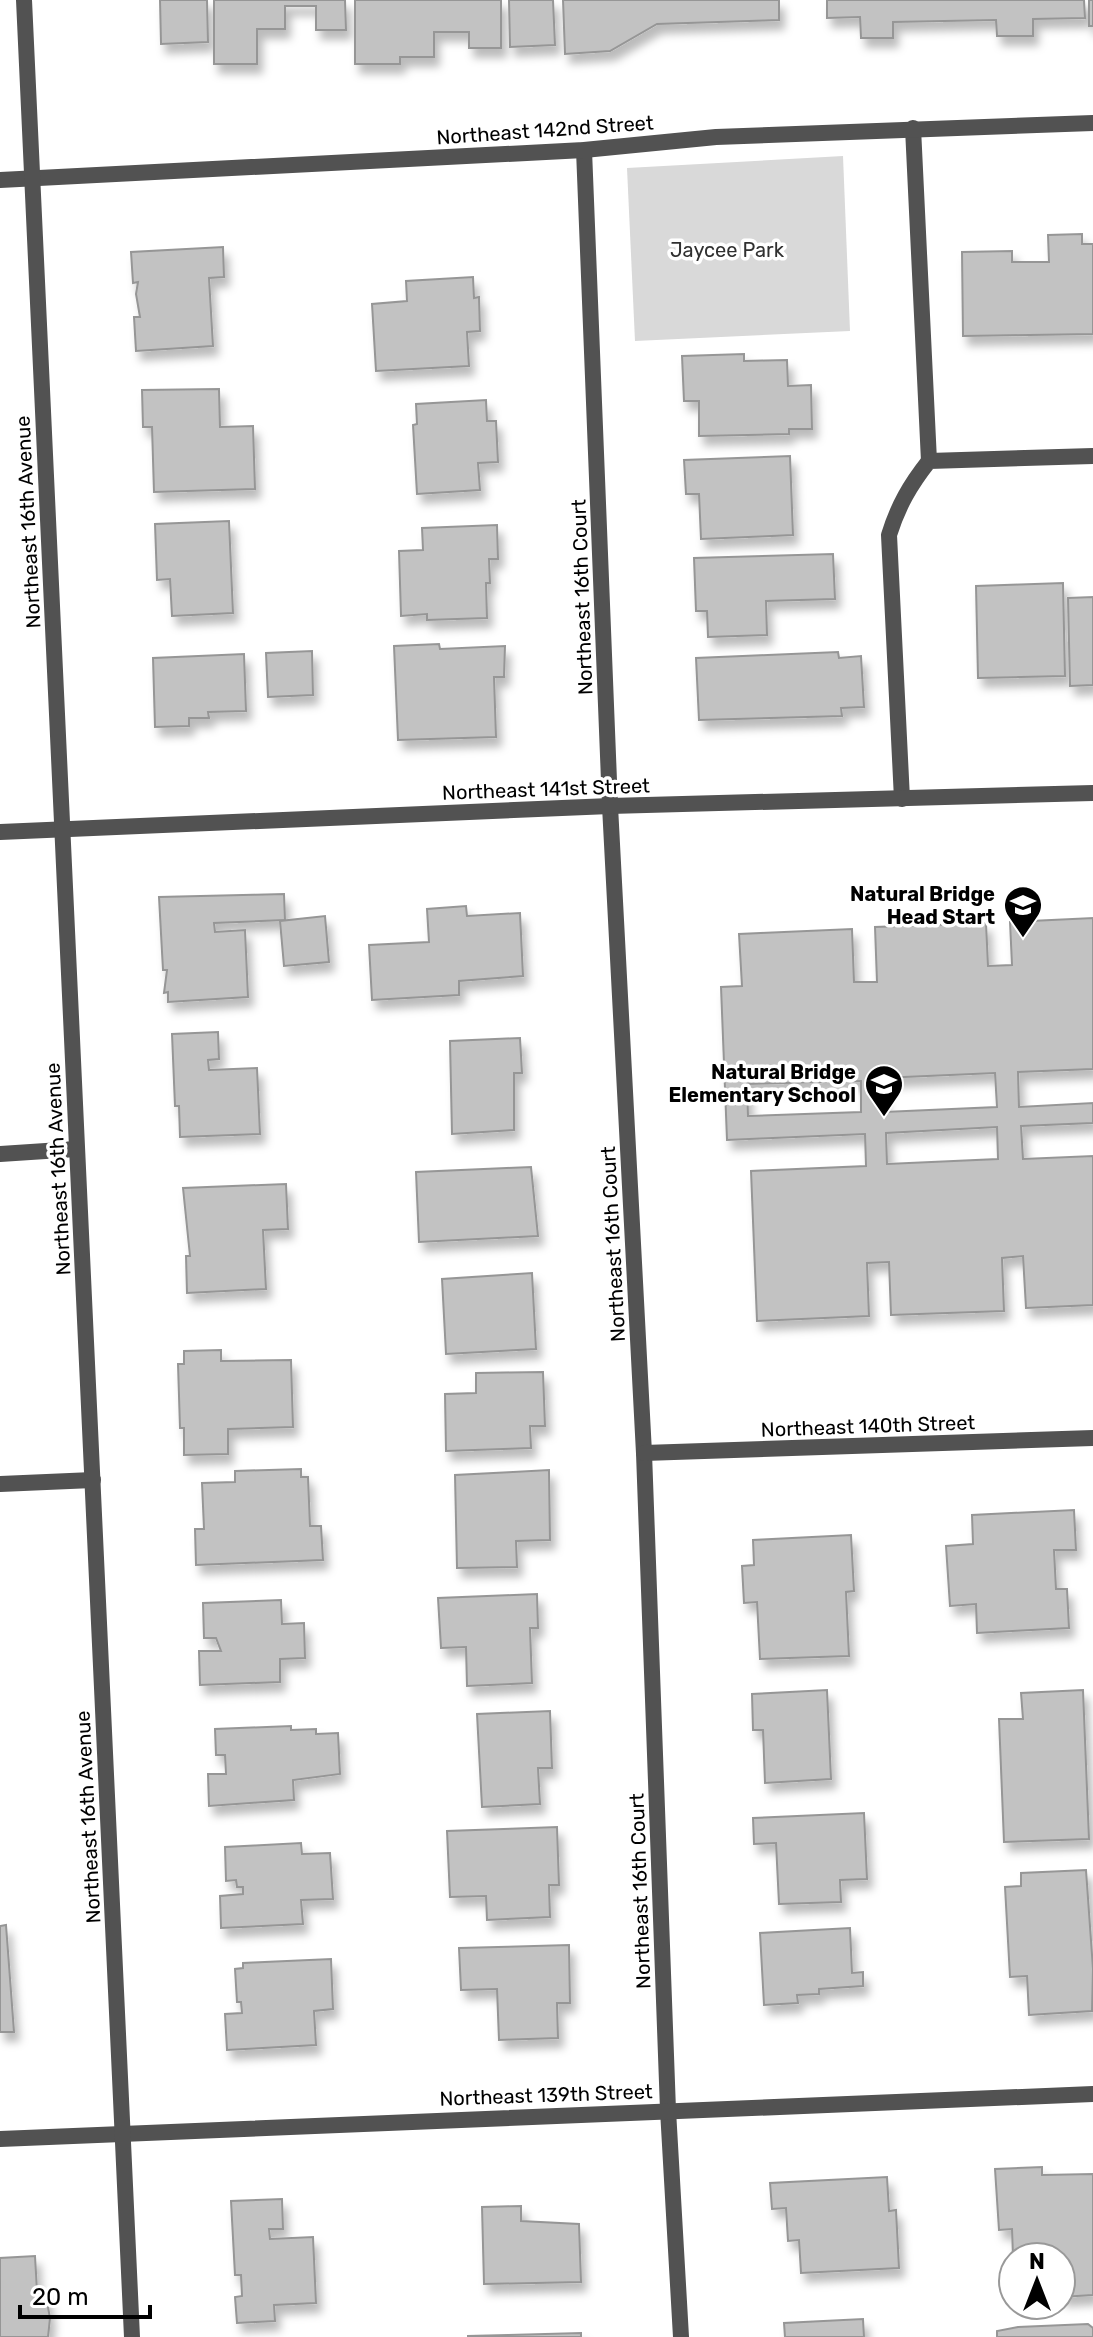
<svg xmlns="http://www.w3.org/2000/svg" width="1093" height="2337" viewBox="0 0 1093 2337" font-family="Rubik,sans-serif">
	<style>
		.green { fill: #d9d9d9 }
		.building { fill: #c2c2c2; stroke: #969696; stroke-width: 2; fill-rule: evenodd; filter: url(#shadow) }
		.lines { fill: none; stroke-linecap: round; stroke-linejoin: round }
		.service { stroke: #525252; stroke-width: 16 }
		.minor { stroke: #525252; stroke-width: 16 }
		.tertiary { stroke: #525252; stroke-width: 16 }
		.labels { text-anchor: middle; dominant-baseline: central; stroke-width: 7; stroke-linejoin: round; paint-order: stroke }
		.street-label { font-size: 20px; fill: #000; stroke: #fff }
		.park-label { font-size: 20px; fill: #303030; stroke: #fff }
		.poi-label { font-size: 20px; font-weight: bold; fill: #000; stroke: #fff; text-anchor: end }
	</style>
	<defs>
		<filter id="shadow"><feDropShadow dx="5" dy="9" stdDeviation="4" flood-color="#0004"/></filter>
	</defs>
	<rect width="100%" height="100%" fill="#fff"/>
	<path class="green" d="M843 156 850 331 635 341 627 168Z"/>
	<g class="building">
		<path d="M160 0H207L208 42 161 44Z"/>
		<path d="M214 0H345L346 30H316V6H285V29H257V64H214Z"/>
		<path d="M355 0H501V48H469V32H434V57H400V64H355Z"/>
		<path d="M509 0H553L555 45 510 47Z"/>
		<path d="M563 0H779V20L657 24 610 51 565 54Z"/>
		<path d="M827 0H1084L1085 18 1033 19V36H997L996 20 893 22V38H861L860 17 827 18Z"/>
		<rect x="1089" y="0" width="4" height="26"/>
		<path d="M1082 234V244H1093V334L963 336 962 252 1012 251V262H1049L1048 235Z"/>
		<path d="M223 247 224 277 209 278 213 346 136 351 134 317H140L136 294 138 282 133 283 131 252Z"/>
		<path d="M473 277 474 298 479 297 480 331 467 332 469 366 376 371 372 304 407 301 406 281Z"/>
		<path d="M744 354V361L787 360 788 386 811 385 812 429H789V434L699 436V401H684L682 356Z"/>
		<path d="M219 389 220 427 253 426 255 489 154 492 152 427H143L142 390Z"/>
		<path d="M486 400 487 421H496L498 462 478 463 480 490 417 494 413 425 417 424 416 404Z"/>
		<path d="M790 456 793 535 701 539 699 494H686L684 460Z"/>
		<path d="M229 521 233 613 172 616 170 579 157 580 155 524Z"/>
		<path d="M497 525 498 559H489L490 583H486L487 618 427 620V614L401 616 399 551 423 550 422 528Z"/>
		<path d="M833 554 835 599 766 601 767 635 708 637 707 611H696L694 558Z"/>
		<path d="M1063 583 1065 676 978 678 976 586Z"/>
		<path d="M1093 597V685L1070 686 1068 598Z"/>
		<path d="M439 644 440 649 505 646 504 677H494L496 737 398 740 394 646Z"/>
		<path d="M312 651 313 695 268 697 266 653Z"/>
		<path d="M838 652 839 658 861 656 864 707 841 708 842 716 699 720 696 658Z"/>
		<path d="M244 654 246 711 208 712 209 718H189V726L155 727 153 658Z"/>
		<path d="M284 894 285 920 214 923 215 932 245 930 248 997 168 1002V992L164 993 167 970H163L159 897Z"/>
		<path d="M466 906 467 916 520 913 523 976 459 981V995L372 1000 369 945 429 942 427 909Z"/>
		<path d="M325 916 329 962 284 966 280 921Z"/>
		<path d="M1093 918V1069L1018 1072 1019 1107 1093 1103V1123L1021 1126 1023 1159 1093 1156V1305L1026 1308 1023 1256 1002 1258 1004 1311 891 1315 889 1262 867 1263 869 1316 757 1321 751 1171 866 1166 865 1134 727 1140 721 987 742 986 739 934 852 929 854 982H877L875 927 986 923 988 966 1012 965 1010 922ZM995 1073 997 1107 884 1112 882 1078ZM861 1081V1112L748 1116 747 1084ZM997 1127 998 1159 887 1164 886 1133Z"/>
		<path d="M218 1032 219 1059 208 1060 209 1070 257 1068 260 1134 180 1137 179 1106H175L172 1034Z"/>
		<path d="M520 1038 522 1073H514V1130L452 1134 450 1041Z"/>
		<path d="M531 1167 538 1236 419 1242 416 1172Z"/>
		<path d="M286 1184 288 1229 263 1230 266 1289 187 1293 186 1256H190L183 1188Z"/>
		<path d="M532 1273 536 1349 446 1354 442 1279Z"/>
		<path d="M221 1350V1361L291 1360 293 1427 228 1429V1454L184 1455V1428H180L178 1364H184V1351Z"/>
		<path d="M543 1372 545 1426H530L531 1448 446 1451 445 1394 476 1393V1373Z"/>
		<path d="M301 1469V1477H308L310 1526H321L323 1560 196 1565 195 1529H204L202 1483 235 1482V1471Z"/>
		<path d="M549 1470 550 1540 516 1541 517 1567 457 1568 455 1475Z"/>
		<path d="M1074 1510 1076 1550H1054L1056 1589H1067L1069 1628 977 1633 976 1604 950 1606 946 1546 973 1544 972 1515Z"/>
		<path d="M851 1535 854 1591 846 1592 849 1656 760 1659 757 1602 744 1603 742 1566 754 1565 753 1540Z"/>
		<path d="M537 1594 538 1628H530L532 1683 467 1686 466 1647 441 1648 438 1598Z"/>
		<path d="M281 1600 282 1624 304 1623 305 1658 280 1659V1682L200 1685 199 1651H221L216 1638H204L203 1603Z"/>
		<path d="M827 1690 831 1779 765 1783 763 1730H753L752 1694Z"/>
		<path d="M1083 1690 1089 1839 1004 1842 999 1719H1023L1021 1693Z"/>
		<path d="M550 1711 552 1768H538L540 1804 482 1807 477 1714Z"/>
		<path d="M291 1726V1730L316 1729V1734L338 1733 340 1774 293 1780 294 1800 209 1806 208 1774H226L225 1755H216L215 1729Z"/>
		<path d="M864 1813 867 1879 840 1880 841 1902 779 1904 776 1843 754 1844 753 1818Z"/>
		<path d="M557 1827 559 1885H549L550 1917 487 1920 486 1896 450 1897 447 1831Z"/>
		<path d="M301 1843 302 1854 330 1853 333 1899 301 1900 303 1924 221 1928 220 1896 243 1894V1887H237L236 1880 226 1881 225 1847Z"/>
		<path d="M1086 1870 1093 1969 1092 2011 1029 2015 1027 1976 1010 1977 1005 1887 1021 1886V1873Z"/>
		<path d="M6 1925 14 2032H0V1926Z"/>
		<path d="M850 1928 852 1973 863 1972V1986L819 1989V1994L797 1995 798 2003 764 2005 760 1933Z"/>
		<path d="M569 1945 570 2003H557L558 2038 499 2040 497 1989 461 1990 459 1948Z"/>
		<path d="M331 1959 333 2009 314 2011 316 2045 227 2050 225 2014 242 2013 241 2002H237L235 1969 243 1968V1963Z"/>
		<path d="M1042 2167V2175L1093 2174V2295L1061 2297V2257H1013L1012 2229 999 2230 995 2169Z"/>
		<path d="M887 2177 889 2211 896 2210 899 2268 801 2273 799 2240 788 2241 786 2208 772 2209 770 2183Z"/>
		<path d="M282 2199 283 2229H269L270 2239 313 2237 316 2303 274 2305 275 2321 237 2323 235 2297 242 2296 241 2275H235L231 2201Z"/>
		<path d="M521 2206V2221L579 2224 581 2282 484 2284 482 2207Z"/>
		<path d="M35 2256 37 2291H45L50 2318 48 2337H0V2258Z"/>
		<path d="M863 2319 864 2337H785L784 2323Z"/>
		<path d="M1088 2324 1093 2328V2337H997V2331L1018 2327Z"/>
		<path d="M581 2333V2337H468V2336Z"/>
	</g>
	<g class="lines">
		<g class="service">
			<path d="M913 128 929 461"/>
			<path d="M902 799 889 535C898 506 910 485 929 461L1093 456"/>
			<path d="M0 1154 76 1149"/>
		</g>
		<g class="minor">
			<path d="M584 150 610 806 644 1453 668 2110 681 2337"/>
			<path d="M0 180 584 150 716 137 1093 123"/>
			<path d="M0 832 610 806 1093 793"/>
			<path d="M644 1453 1093 1438"/>
			<path d="M0 1484 93 1480"/>
			<path d="M0 2139 1093 2094"/>
		</g>
		<path class="tertiary" d="M24 0 132 2337"/>
	</g>
	<defs>
		<symbol id="school-pin" viewBox="-11 -11 22 30"><path d="M0 17L-7.5 6A9.5 9.5 0 1 1 7.5 6Z" fill="#000" stroke="#fff"/><path d="M0-5L7-2L0 1L-7-2ZM-4 1L0 2.5L4 1V4Q0 6-4 4Z" fill="#fff"/></symbol>
	</defs>
	<g fill-rule="evenodd">
		<use href="#school-pin" x="1001" y="883" width="44" height="60"/>
		<use href="#school-pin" x="862" y="1062" width="44" height="60"/>
	</g>
	<g class="labels">
		<g class="street-label">
			<text transform="translate(545 130) rotate(-4)">Northeast 142nd Street</text>
			<text transform="translate(28 522) rotate(-93)">Northeast 16th Avenue</text>
			<text transform="translate(582 597) rotate(-92)">Northeast 16th Court</text>
			<text transform="translate(546 789) rotate(-2)">Northeast 141st Street</text>
			<text transform="translate(58 1169) rotate(-93)">Northeast 16th Avenue</text>
			<text transform="translate(613 1244) rotate(-93)">Northeast 16th Court</text>
			<text transform="translate(868 1426) rotate(-2)">Northeast 140th Street</text>
			<text transform="translate(88 1817) rotate(-93)">Northeast 16th Avenue</text>
			<text transform="translate(640 1891) rotate(-92)">Northeast 16th Court</text>
			<text transform="translate(546 2095) rotate(-2)">Northeast 139th Street</text>
		</g>
		<g class="park-label">
			<text x="727" y="250">Jaycee Park</text>
		</g>
		<g class="poi-label">
			<text x="995" y="894">Natural Bridge<tspan x="995" dy="23">Head Start</tspan></text>
			<text x="856" y="1072">Natural Bridge<tspan x="856" dy="23">Elementary School</tspan></text>
		</g>
	</g>
	<g transform="translate(1037 2281)"><circle r="38" fill="#ffffff" stroke="#999999" stroke-width="2"/>
	<path d="M0-6L14 30L0 20L-14 30Z" fill="#000000"/>
	<text y="-12" font-size="22" font-weight="bold" text-anchor="middle" fill="#000000">N</text>
	</g>
	<path d="M20 2305v12h130v-12" fill="none" stroke="#000000" stroke-width="4"/>
	<text x="32" y="2305" font-size="24" fill="#000000" stroke="#ffffff" stroke-width="6" paint-order="stroke">20 m</text>
</svg>
